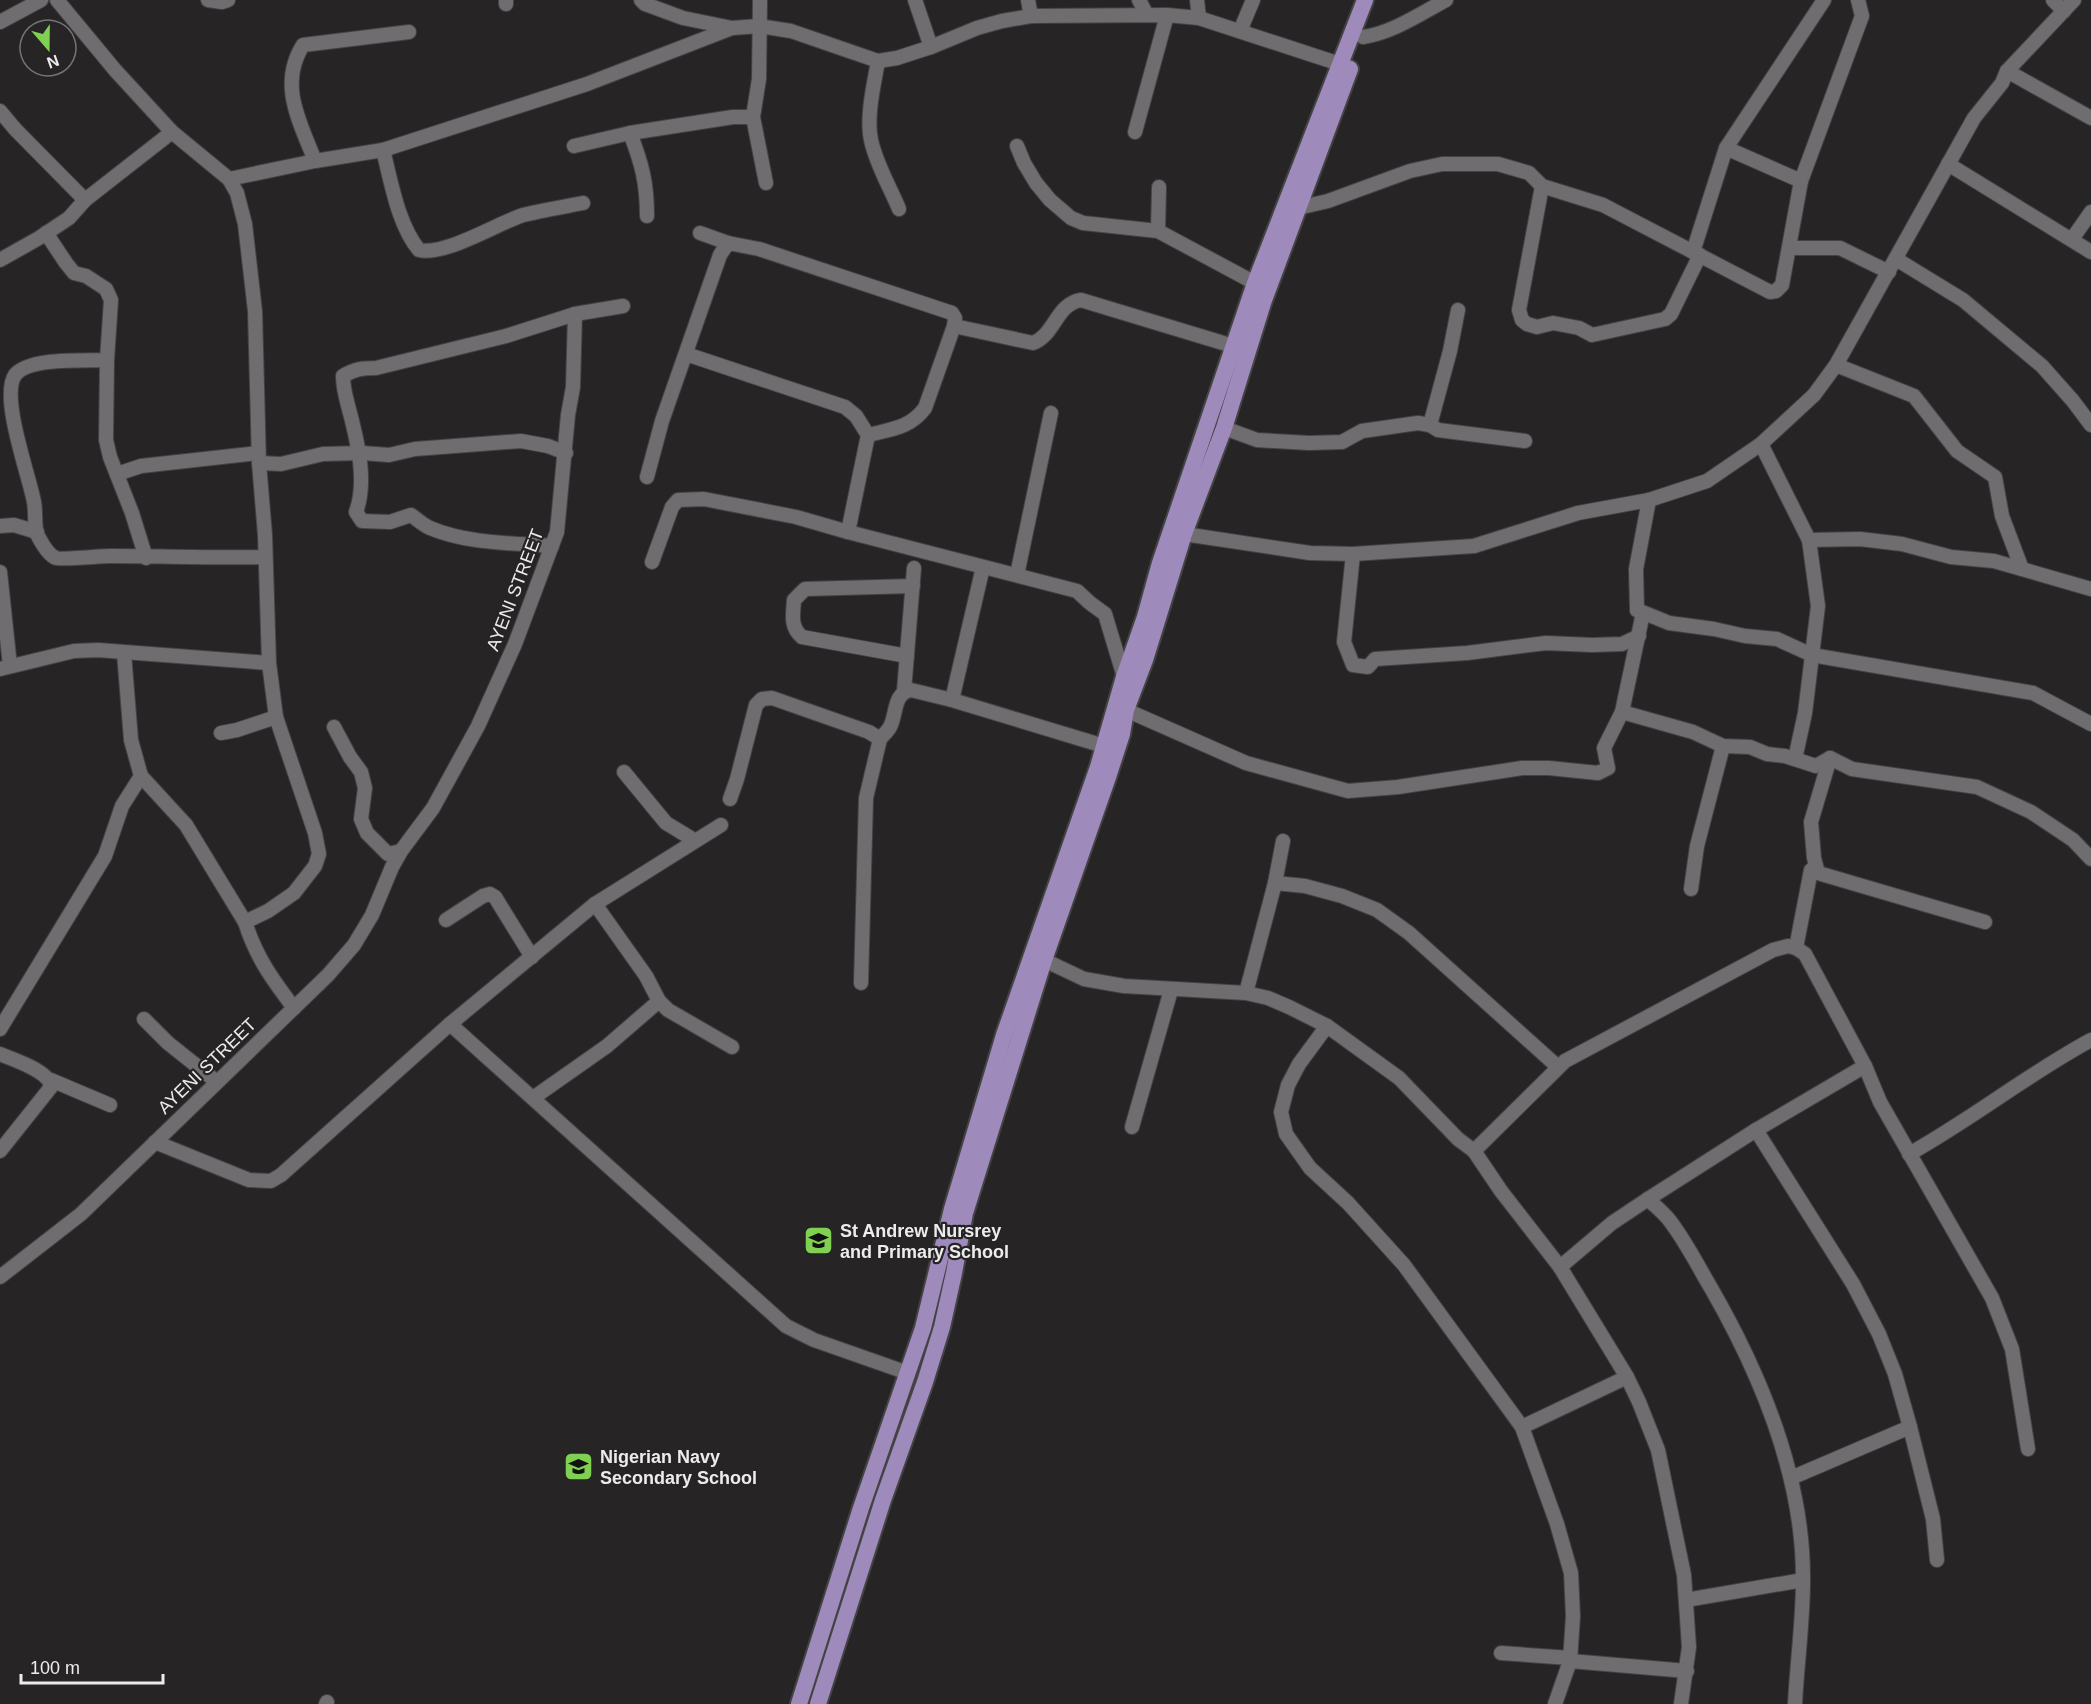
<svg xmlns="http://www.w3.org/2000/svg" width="2091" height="1704" viewBox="0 0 2091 1704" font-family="Helvetica,sans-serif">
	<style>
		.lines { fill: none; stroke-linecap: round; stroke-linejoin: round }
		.minor-casing { stroke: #444344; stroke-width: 16 }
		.major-casing { stroke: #444344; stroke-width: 20 }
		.minor { stroke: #6f6d6f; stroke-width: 14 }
		.major { stroke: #9f8abc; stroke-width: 16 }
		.labels { text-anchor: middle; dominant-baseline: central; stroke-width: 4.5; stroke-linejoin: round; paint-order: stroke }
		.street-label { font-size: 18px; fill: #edeced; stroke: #262425 }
		.poi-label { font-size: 18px; font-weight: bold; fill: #edeced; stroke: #262425; text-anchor: start }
	</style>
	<rect width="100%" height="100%" fill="#262425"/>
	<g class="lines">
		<defs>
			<g id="minor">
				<path d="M57 0 115 70 172 132 229 179 237 193 245 224 255 311 259 463 265 535 269 663 276 717 315 833 319 854 315 866 294 893 268 911 245 922 186 825 141 776"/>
				<path d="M208 0 222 2 228 0"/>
				<path d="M506 0V4"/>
				<path d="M641 0 645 4 683 18 732 28"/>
				<path d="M915 0 931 47"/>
				<path d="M1028 0 1031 16"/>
				<path d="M1139 0 1147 15"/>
				<path d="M1197 0 1199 18"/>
				<path d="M2053 0 2064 11"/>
				<path d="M0 22 41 0"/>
				<path d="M1240 31 1253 0"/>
				<path d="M1363 37C1392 33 1420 14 1446 0"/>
				<path d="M878 61C874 84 866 117 871 140 876 164 890 187 899 209"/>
				<path d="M2007 71 2091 118"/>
				<path d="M0 111 15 129 85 200"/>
				<path d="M753 117 766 183"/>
				<path d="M1135 132 1167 15"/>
				<path d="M630 133C642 164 647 183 647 216"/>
				<path d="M574 146 630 133 733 117H753L759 79 760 0"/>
				<path d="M1017 146 1024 163 1036 183 1050 200 1071 218 1083 223 1158 231 1255 283"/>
				<path d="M1726 148 1824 0"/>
				<path d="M383 150C391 181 398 225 419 250 445 256 496 224 523 215 543 210 563 207 583 203"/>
				<path d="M315 161C300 122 278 85 303 45L409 32"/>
				<path d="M1948 164 2091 252"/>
				<path d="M229 179 315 161 383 150 587 84 732 28 759 26 791 31 878 61 897 58 931 47 977 28 1002 21 1031 16 1167 15 1199 18 1349 67"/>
				<path d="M1542 186 1519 310 1522 320 1527 324 1537 327 1553 323 1579 328 1592 335 1665 319 1671 314 1700 255"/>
				<path d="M1298 208 1328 201 1410 171 1442 164H1498L1529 173 1542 186 1603 205 1770 292 1776 291 1782 285 1801 181 1862 16 1858 0"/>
				<path d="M1158 231 1159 187"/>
				<path d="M46 233 66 263 74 273 86 276 106 289 111 300 107 360 106 440 110 457 132 513 146 558"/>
				<path d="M700 233 728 243"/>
				<path d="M2072 239 2091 212"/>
				<path d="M1790 248H1840L1889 272"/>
				<path d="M1693 252 1726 148 1801 181"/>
				<path d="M1896 259 1963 300 2042 366 2073 401 2091 425"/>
				<path d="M0 260 39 238 69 218 85 200 172 132"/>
				<path d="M954 326 1033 343C1055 335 1056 304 1081 300L1233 346"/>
				<path d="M686 354 845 407 856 416 868 435 848 532"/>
				<path d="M107 360C84 361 29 357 15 375 0 397 29 475 34 502 36 512 34 524 37 534 41 542 48 555 56 558 61 560 101 556 110 556 162 556 213 558 265 557"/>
				<path d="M1836 365 1914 396 1957 451 1995 477 2002 516 2022 569"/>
				<path d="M1430 425 1438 430 1525 441"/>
				<path d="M1224 428 1257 440 1309 443 1342 442 1362 431 1418 423 1430 425 1450 351 1458 310"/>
				<path d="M1761 444 1809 540 1818 606 1805 713 1795 759"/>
				<path d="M259 463 281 464 323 454 362 453 389 455 415 449 521 441 548 446 566 453"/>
				<path d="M117 474 141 466 258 453"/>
				<path d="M647 477 662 421 720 255 728 243 759 249 952 313 955 318 954 326 925 408C910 428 892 429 868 435"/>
				<path d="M0 526 14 525 37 532"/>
				<path d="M1184 534 1310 553 1353 554 1474 546 1578 513 1649 500 1707 481 1761 444 1814 395 1836 365 1974 118 2002 83 2007 71 2074 0"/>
				<path d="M1809 540 1860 539 1902 544 1951 557 1994 561 2091 589"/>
				<path d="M552 546C512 543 468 544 430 528 423 525 417 519 411 515L390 522 362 521 356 512C367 482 358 444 350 413 347 401 343 390 343 376 354 369 363 368 376 368L506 336 575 314 623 306"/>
				<path d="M1353 554 1344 642 1353 665 1368 667 1375 659 1467 653 1546 643 1592 645 1622 644 1639 636"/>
				<path d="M652 562 672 507 678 500 704 499 796 517 848 532 1077 591 1090 603 1105 614 1124 677"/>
				<path d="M0 572 10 666"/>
				<path d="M1017 575 1051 413"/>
				<path d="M1637 610 1669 623 1714 629 1745 636 1777 639 1812 655 2033 693 2091 724"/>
				<path d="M907 656 802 637C790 627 793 615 794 600L805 589 913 586"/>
				<path d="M0 669 74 651 98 650 269 663"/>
				<path d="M904 691 914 568"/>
				<path d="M952 700 983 567"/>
				<path d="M1126 710 1246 763 1348 791 1398 787 1522 768H1549L1598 773 1608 768 1604 748 1622 712 1643 613 1637 610 1636 569 1649 500"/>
				<path d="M1622 712 1693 732 1723 746 1750 747 1767 754 1785 756 1816 766 1830 758 1852 769 1977 787 2031 812 2073 840 2091 859"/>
				<path d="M334 727 350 757 361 772 365 788 361 819 367 833 388 854 401 851"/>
				<path d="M221 733 237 730 276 717"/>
				<path d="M624 772 666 823 694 840"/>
				<path d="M730 799 737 779 756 705 762 699 772 698 869 732 880 739C883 735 888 731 890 727 897 714 893 693 911 690L952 700 1104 746"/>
				<path d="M1818 873 1985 922"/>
				<path d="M1275 883 1305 886 1342 896 1377 910 1409 933 1558 1067"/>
				<path d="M1691 889 1697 846 1723 746"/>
				<path d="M595 904 646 976 659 1001 668 1010 732 1047"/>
				<path d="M446 920 483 896 490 894 495 897 532 957"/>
				<path d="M245 922C256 957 272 979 294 1008"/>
				<path d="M1796 948 1811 870 1818 873 1814 858 1811 822 1830 758"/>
				<path d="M1044 960 1084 979 1124 986 1246 993 1268 998 1289 1007 1327 1026 1399 1078 1458 1139 1474 1151 1501 1191 1560 1267 1627 1377 1639 1402 1658 1450 1684 1575 1689 1647 1681 1704"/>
				<path d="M861 983 866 798 880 739"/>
				<path d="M1246 993 1275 883 1283 841"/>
				<path d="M144 1019 168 1043 217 1082"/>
				<path d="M450 1024 786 1326 814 1340 908 1373"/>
				<path d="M1327 1026 1299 1064 1288 1085 1281 1112 1286 1134 1310 1168 1348 1203 1404 1265 1522 1427 1557 1524 1571 1573 1573 1616 1570 1661 1555 1704"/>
				<path d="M0 1029 105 856 122 806 141 776 131 740 124 653"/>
				<path d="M0 1054C14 1060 50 1071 51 1087L0 1151"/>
				<path d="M51 1080 110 1105"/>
				<path d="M533 1098 607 1046 659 1001"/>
				<path d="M1132 1127 1171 990"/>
				<path d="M1756 1130 1853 1284 1879 1334 1895 1374 1910 1427 1933 1519 1937 1560"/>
				<path d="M155 1142 249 1180 271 1181 281 1175 450 1024 595 904 721 825"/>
				<path d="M1474 1151 1565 1061 1773 950 1788 946 1796 948 1805 954 1865 1066 1880 1102 1992 1298 2012 1349 2028 1449"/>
				<path d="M1909 1154C1972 1119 2028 1074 2091 1040"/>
				<path d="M1648 1199C1655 1206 1664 1213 1670 1221 1686 1242 1698 1266 1711 1288 1761 1375 1804 1479 1803 1581 1803 1622 1797 1663 1795 1704"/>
				<path d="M1560 1267 1612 1223 1648 1199 1756 1130 1865 1066"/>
				<path d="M0 1277 81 1214 328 975 354 945 372 915 392 867 401 851 433 808 478 726 515 644 557 532 568 415 573 387 575 314"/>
				<path d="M1522 1427 1627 1377"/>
				<path d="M1791 1478 1910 1427"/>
				<path d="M1686 1600 1803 1580"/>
				<path d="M1501 1653 1570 1658"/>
				<path d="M1570 1661 1687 1671"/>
				<path d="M326 1704 327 1702"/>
			</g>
			<g id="major">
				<path d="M799 1704 861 1508 923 1328 952 1209 1004 1035 1098 767 1124 677 1145 617 1160 563 1255 283 1365 0"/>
				<path d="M818 1704 883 1500 925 1382 942 1327 954 1273 965 1213 1044 960 1108 777 1122 734 1126 710 1145 660 1184 534 1224 428 1263 303 1350 69"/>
			</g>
		</defs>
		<use href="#minor" class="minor-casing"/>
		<use href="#major" class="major-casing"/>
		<use href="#minor" class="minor"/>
		<use href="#major" class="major"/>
	</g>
	<defs>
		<symbol id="school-square" viewBox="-11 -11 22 22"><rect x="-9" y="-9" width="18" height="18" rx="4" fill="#80d051" stroke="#262425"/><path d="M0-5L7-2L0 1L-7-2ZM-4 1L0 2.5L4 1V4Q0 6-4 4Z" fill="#111"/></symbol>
	</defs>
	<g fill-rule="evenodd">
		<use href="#school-square" x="802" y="1224" width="33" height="33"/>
		<use href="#school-square" x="562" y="1450" width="33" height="33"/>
	</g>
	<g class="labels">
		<g class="street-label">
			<text transform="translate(515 590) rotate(-69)">AYENI STREET</text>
			<text transform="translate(207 1066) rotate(-44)">AYENI STREET</text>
		</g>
		<g class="poi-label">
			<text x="840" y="1231">St Andrew Nursrey<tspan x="840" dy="21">and Primary School</tspan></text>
			<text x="600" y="1457">Nigerian Navy<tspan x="600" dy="21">Secondary School</tspan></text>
		</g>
	</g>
	<g transform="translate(48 48) rotate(160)"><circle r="28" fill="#262425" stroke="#767475" stroke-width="1.5"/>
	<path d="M0-4.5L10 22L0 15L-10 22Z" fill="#80d051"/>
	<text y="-9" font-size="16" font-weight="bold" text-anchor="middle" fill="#edeced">N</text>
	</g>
	<path d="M21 1674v9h142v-9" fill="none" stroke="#edeced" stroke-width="3"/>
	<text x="30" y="1674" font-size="18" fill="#edeced" stroke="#262425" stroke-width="4.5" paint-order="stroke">100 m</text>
</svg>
